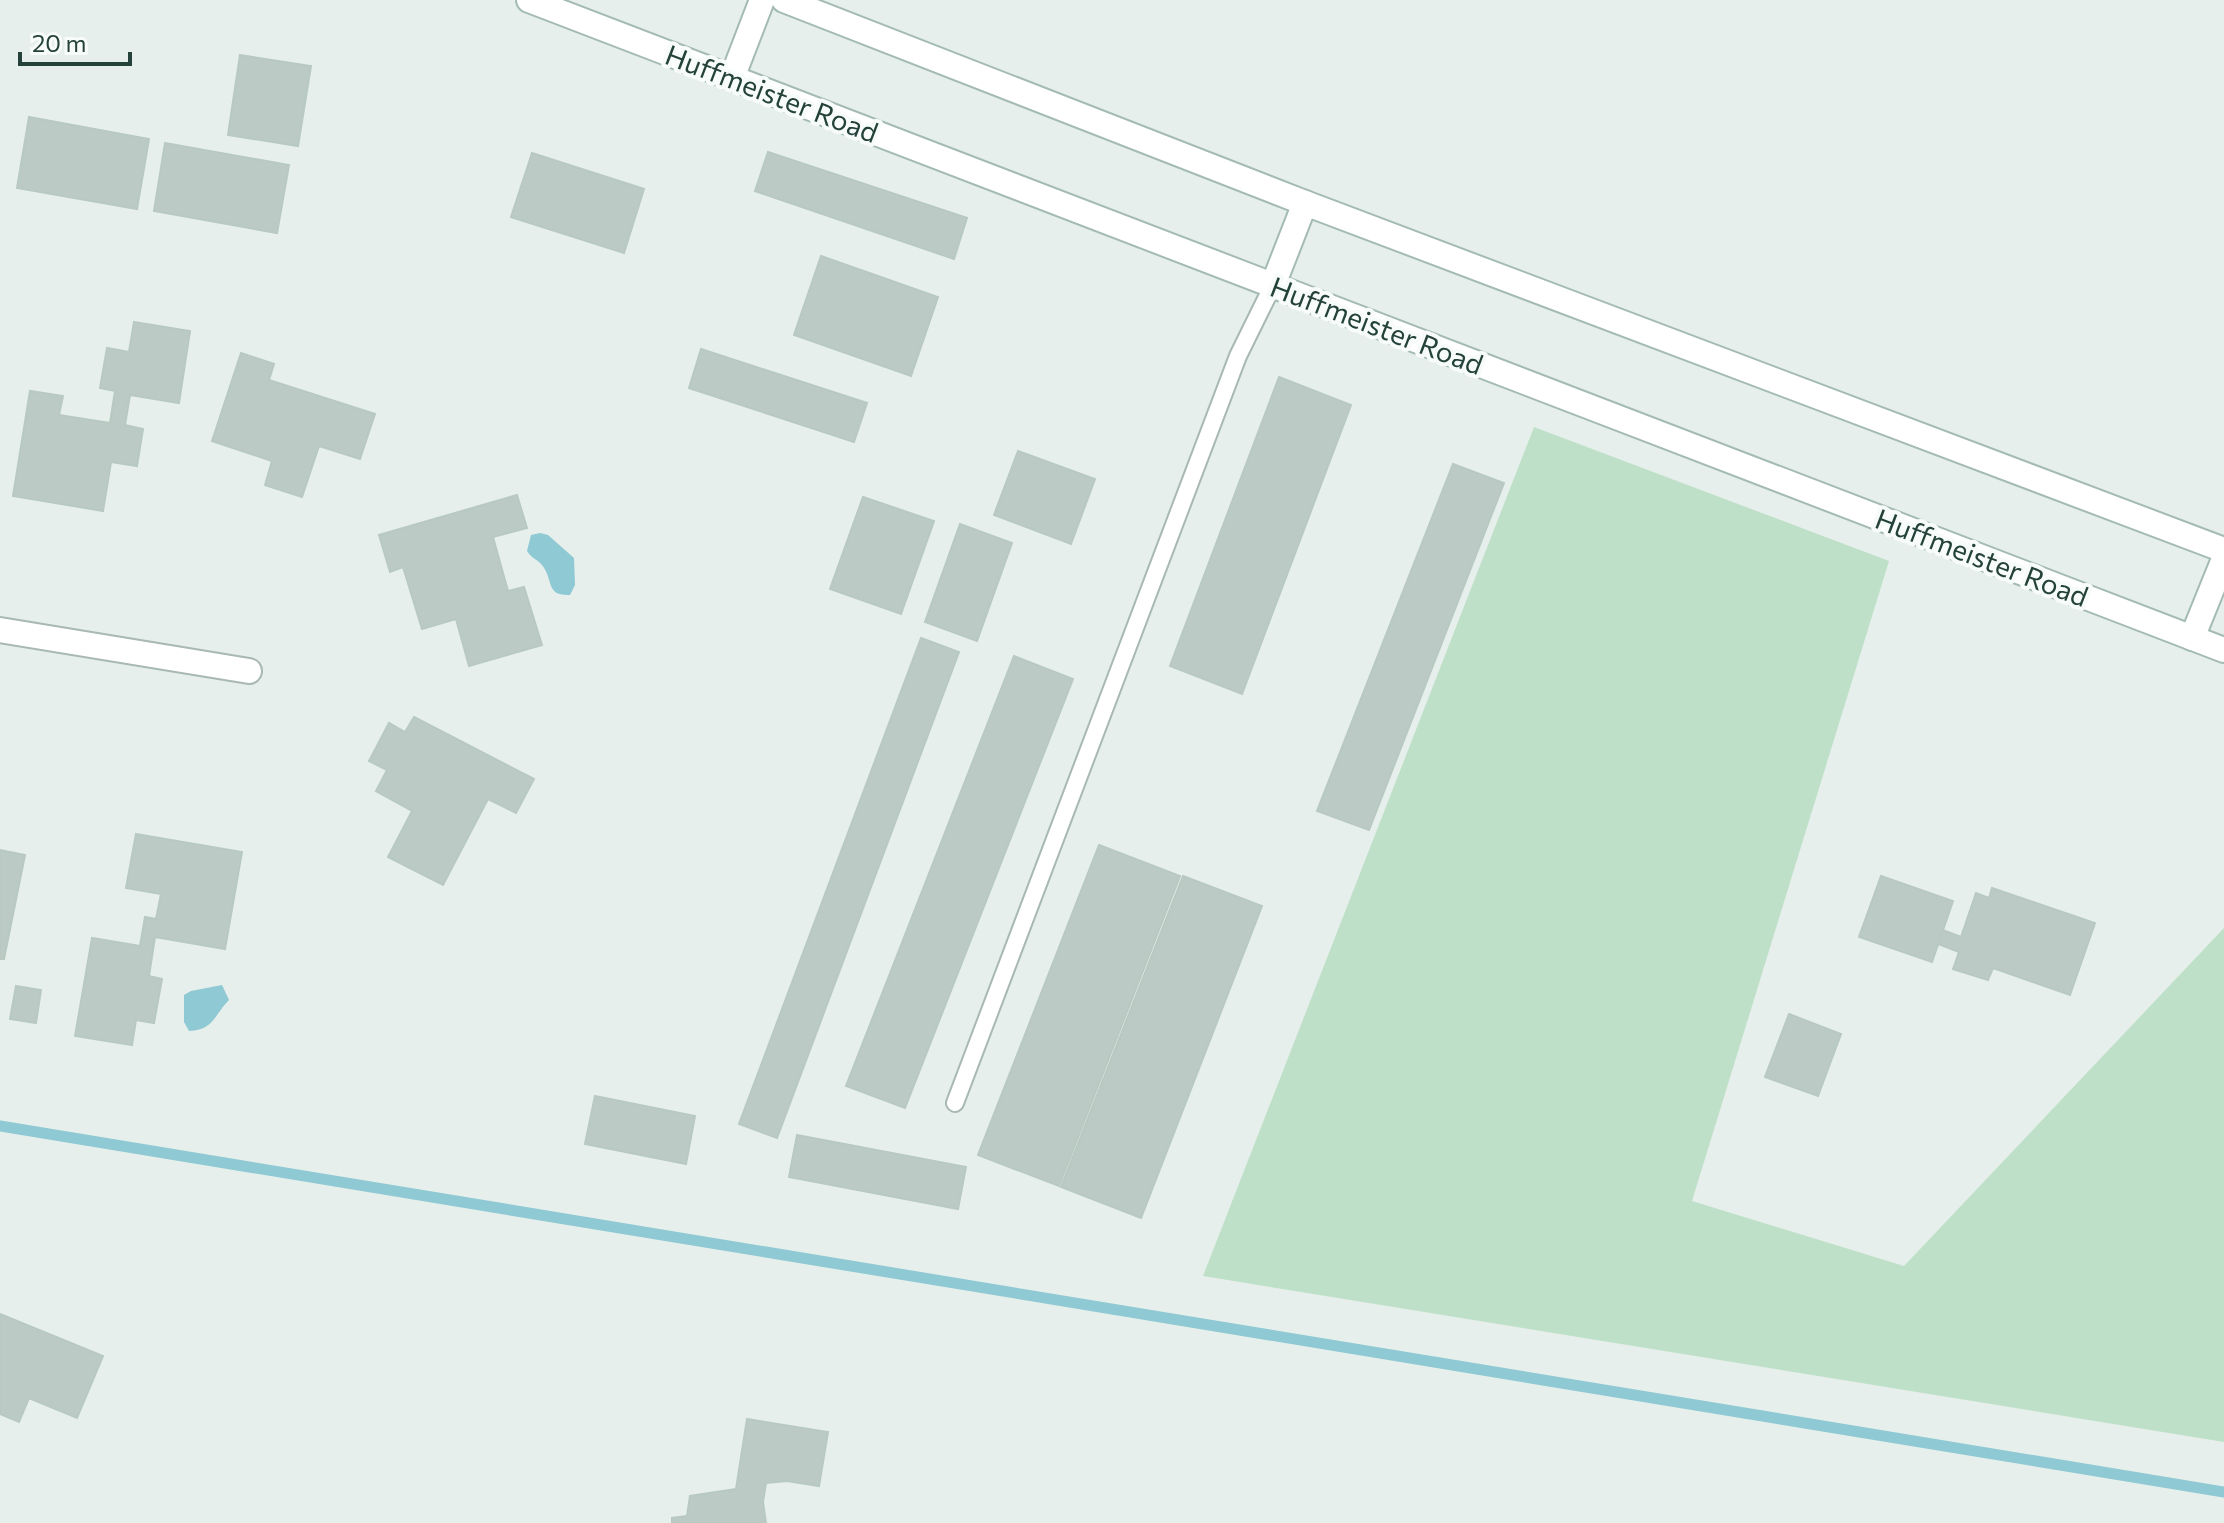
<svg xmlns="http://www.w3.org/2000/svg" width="2224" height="1523" viewBox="0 0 2224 1523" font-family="Commissioner,sans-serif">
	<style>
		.green { fill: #bfe0c8 }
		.water { fill: #8ec9d4 }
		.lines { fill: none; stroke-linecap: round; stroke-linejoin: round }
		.stream { stroke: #8ec9d4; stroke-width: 11 }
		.building { fill: #bbcac4; stroke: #b8c9c2; stroke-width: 2 }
		.lane-casing { stroke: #a8b8b2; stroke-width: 20 }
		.street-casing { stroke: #a8b8b2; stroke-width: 28 }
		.secondary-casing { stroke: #a4bbb3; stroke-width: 28 }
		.lane { stroke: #fff; stroke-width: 16 }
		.street { stroke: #fff; stroke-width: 24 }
		.secondary { stroke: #fff; stroke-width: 24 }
		.labels { text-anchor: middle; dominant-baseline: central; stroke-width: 8; stroke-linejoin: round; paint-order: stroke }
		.street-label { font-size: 28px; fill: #24423a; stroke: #f7fbf9 }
	</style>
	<rect width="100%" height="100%" fill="#e6efeb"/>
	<path class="green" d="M1534 427 1889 561 1692 1201 1904 1266 2224 928V1442L1203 1276Z"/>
	<g class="water">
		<path d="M540 533 548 535 574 558 575 585 570 595C545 596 554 580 542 565 537 559 531 558 527 551L531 535Z"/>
		<path d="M222 985 229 1000C214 1015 214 1030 189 1031L184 1022V995L191 991Z"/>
	</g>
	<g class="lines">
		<path class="stream" d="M0 1126 2224 1492"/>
	</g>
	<g class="building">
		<path d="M240 55 311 66 298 146 228 135Z"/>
		<path d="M29 117 149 139 137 209 17 188Z"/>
		<path d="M165 143 289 165 277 233 154 211Z"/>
		<path d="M768 152 967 218 954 259 755 191Z"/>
		<path d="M532 153 644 189 624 253 511 217Z"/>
		<path d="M821 256 938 297 911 376 794 335Z"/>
		<path d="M134 322 190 331 179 403 130 395 125 425 143 429 137 466 111 462 103 511 13 496 30 391 63 396 59 415 110 423 115 391 100 388 107 348 129 352Z"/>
		<path d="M701 349 867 403 854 442 689 388Z"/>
		<path d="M241 353 274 364 269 380 375 414 360 459 319 446 302 497 265 485 272 461 212 441Z"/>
		<path d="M1279 377 1351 405 1242 694 1170 666Z"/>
		<path d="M1018 451 1095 479 1071 544 994 515Z"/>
		<path d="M1453 464 1504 483 1369 830 1317 811Z"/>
		<path d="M517 495 527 528 493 537 508 591 524 587 542 645 469 666 456 619 422 629 403 567 390 572 379 535Z"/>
		<path d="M863 497 934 521 901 614 830 589Z"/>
		<path d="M960 524 1012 543 977 641 925 622Z"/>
		<path d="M921 638 959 652 777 1138 739 1124Z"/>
		<path d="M1014 656 1073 679 905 1108 846 1086Z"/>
		<path d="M414 717 534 779 516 813 488 799 443 885 388 857 412 811 376 791 387 770 369 761 389 723 405 732Z"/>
		<path d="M136 834 242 852 225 949 155 937 149 976 162 979 154 1023 136 1020 132 1045 75 1036 92 938 140 946 145 917 156 919 161 894 126 888Z"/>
		<path d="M1099 845 1180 876 1059 1186 978 1155Z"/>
		<path d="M0 850 25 855 4 959H0Z"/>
		<path d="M1183 876 1262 906 1141 1218 1061 1187Z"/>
		<path d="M1881 876 1953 901 1932 962 1859 937Z"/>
		<path d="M1992 888 2095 923 2070 995 1993 968 1988 980 1953 969 1959 952 1938 944 1943 930 1961 937 1976 893 1989 898Z"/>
		<path d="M16 986 41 990 36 1023 10 1019Z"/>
		<path d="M1789 1014 1841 1034 1818 1096 1765 1077Z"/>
		<path d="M595 1096 695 1116 686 1164 585 1144Z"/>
		<path d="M797 1135 966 1167 958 1209 789 1177Z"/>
		<path d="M0 1314 103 1356 77 1418 29 1398 19 1422 0 1414Z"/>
		<path d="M747 1419 828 1432 819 1486 787 1481 766 1483 763 1502 766 1523H672V1518L687 1516 690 1496 736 1489Z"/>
	</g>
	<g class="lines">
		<defs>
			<path id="lane" d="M955 1103 1238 356 1273 285"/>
			<path id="street" d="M0 630 249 671"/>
			<g id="secondary">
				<path d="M529 0 2224 650"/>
				<path d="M784 0 1305 203 2224 550"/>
				<path d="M732 78 762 0"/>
				<path d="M1273 285 1305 203"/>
				<path d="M2192 638 2224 559"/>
			</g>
		</defs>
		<use href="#lane" class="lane-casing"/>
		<use href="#street" class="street-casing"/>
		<use href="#secondary" class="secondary-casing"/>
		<use href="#lane" class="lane"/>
		<use href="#street" class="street"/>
		<use href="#secondary" class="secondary"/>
	</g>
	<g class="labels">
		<g class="street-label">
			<text transform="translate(772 93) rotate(21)">Huffmeister Road</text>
			<text transform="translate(1377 325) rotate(21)">Huffmeister Road</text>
			<text transform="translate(1982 557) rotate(21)">Huffmeister Road</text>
		</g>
	</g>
	<path d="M20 52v12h110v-12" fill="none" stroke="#24423a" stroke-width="4"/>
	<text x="32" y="52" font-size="24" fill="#24423a" stroke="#f7fbf9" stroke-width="6" paint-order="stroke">20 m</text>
</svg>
